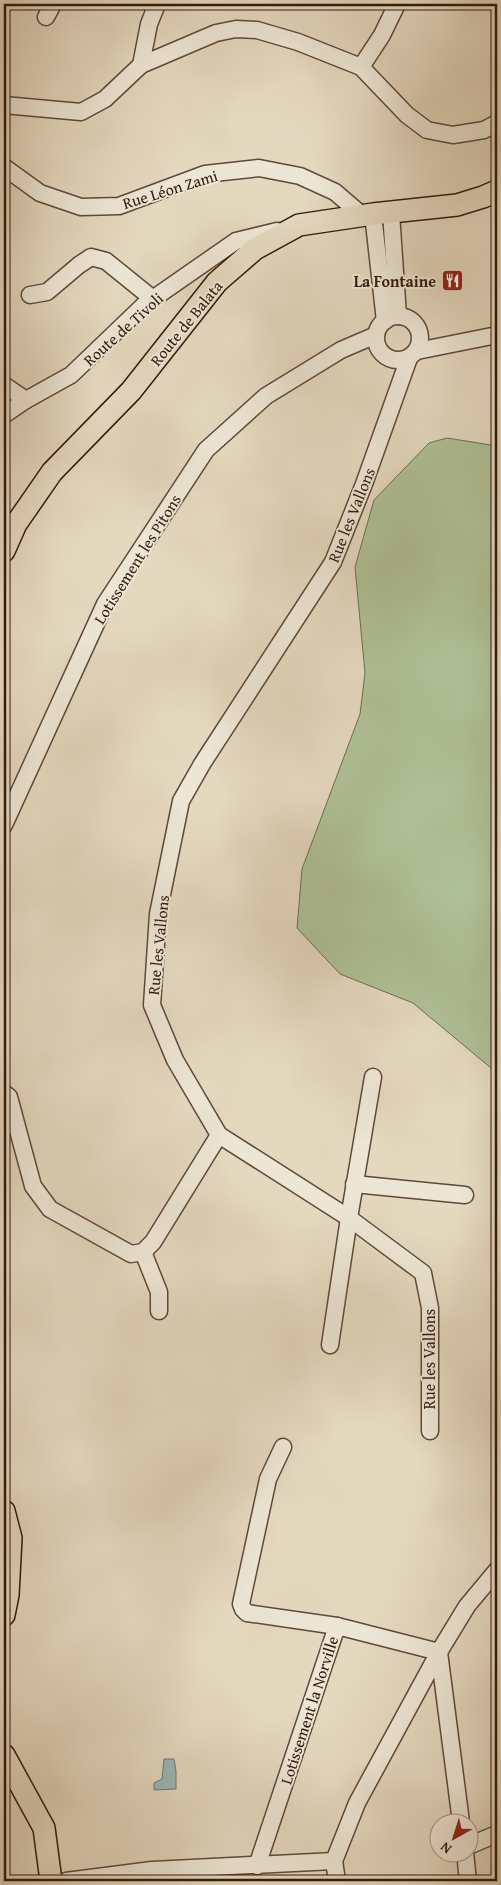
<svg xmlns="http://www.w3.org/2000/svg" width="501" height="1885" viewBox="0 0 501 1885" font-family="'Gentium Book Plus',serif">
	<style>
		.green { fill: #afc096; stroke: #706c52 }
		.water { fill: #97b8b8; stroke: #6f7874 }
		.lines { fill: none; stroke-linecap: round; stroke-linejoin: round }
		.minor-casing { stroke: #5e493a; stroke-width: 19 }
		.major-casing { stroke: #32190d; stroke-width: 24 }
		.minor { stroke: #ede6d5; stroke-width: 16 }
		.major { stroke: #e4d8bf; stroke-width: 21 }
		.labels { text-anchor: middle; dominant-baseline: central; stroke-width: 4; stroke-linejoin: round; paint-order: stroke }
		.street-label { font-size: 16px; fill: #32190d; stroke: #ede6d5 }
		.poi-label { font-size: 16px; font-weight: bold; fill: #32190d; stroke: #ede6d5; text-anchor: end }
	</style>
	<rect width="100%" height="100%" fill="#e4d8bf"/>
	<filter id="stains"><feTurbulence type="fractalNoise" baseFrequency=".004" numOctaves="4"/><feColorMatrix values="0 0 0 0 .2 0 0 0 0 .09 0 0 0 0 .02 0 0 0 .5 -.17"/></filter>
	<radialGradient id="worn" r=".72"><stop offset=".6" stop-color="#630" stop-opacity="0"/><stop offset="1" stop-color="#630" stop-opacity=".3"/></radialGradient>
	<path class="green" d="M447 438 497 446V1073L413 1003 340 974 297 928 302 869 360 714 365 673 355 567 374 500 429 443Z"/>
	<path class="water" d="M164 1759H174L176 1771V1789L154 1790V1783L162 1779Z"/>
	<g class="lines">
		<defs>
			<g id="minor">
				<path d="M46 17 53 4"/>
				<path d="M141 65 149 24 157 4"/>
				<path d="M361 67 382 35 397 4"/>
				<path d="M4 105 81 112 105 99 141 65 216 33 236 29 257 30 298 42 361 67 407 115 427 130 453 135 484 130 497 123"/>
				<path d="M4 167 40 193 81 207 119 206 205 174 259 168 300 176 335 192 363 216"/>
				<path d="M391 213 398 316"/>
				<path d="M373 214 385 321"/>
				<path d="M30 295 47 292 79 265 91 257 106 261 153 299"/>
				<circle cx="398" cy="338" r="22"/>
				<path d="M417 351 497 335"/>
				<path d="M409 358 364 484 333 562 202 764 181 801 158 914 152 1005 175 1060 219 1135 349 1218 423 1273 430 1308V1431"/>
				<path d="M4 385 26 400"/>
				<path d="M4 415 26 400 71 375 144 305 236 241 277 231"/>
				<path d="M4 825 105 604 206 450 266 396 341 350 376 335"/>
				<path d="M4 1093 9 1097 33 1186 50 1209 131 1254 143 1252 153 1242 219 1135"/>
				<path d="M354 1184 465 1195"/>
				<path d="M143 1252 159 1292V1311"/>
				<path d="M330 1345 349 1218 373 1077"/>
				<path d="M283 1447 268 1479 241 1604 243 1609 247 1613 337 1626"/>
				<path d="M468 1846 497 1834"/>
				<path d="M465 1852 468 1881"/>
				<path d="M257 1866 337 1626 439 1652 461 1822"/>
				<path d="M66 1881 152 1870 334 1861"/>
				<path d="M337 1881 334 1861 357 1803 439 1652 467 1606 497 1570"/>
			</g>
			<g id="major">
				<path d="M4 551 16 524 52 472 131 391 217 282 255 249 299 225 373 214 457 205 483 197 497 191"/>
				<path d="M4 1511 11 1538 8 1595 4 1615"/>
				<path d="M4 1755 44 1828 51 1881"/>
			</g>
		</defs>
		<use href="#minor" class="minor-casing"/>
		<use href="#major" class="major-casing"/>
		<use href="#minor" class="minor"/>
		<use href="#major" class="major"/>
	</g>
	<defs>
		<symbol id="restaurant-square" viewBox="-11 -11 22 22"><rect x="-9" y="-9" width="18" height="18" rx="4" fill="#8f2418" stroke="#ede6d5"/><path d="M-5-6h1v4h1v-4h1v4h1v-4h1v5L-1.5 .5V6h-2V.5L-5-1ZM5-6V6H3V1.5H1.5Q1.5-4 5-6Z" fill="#fff"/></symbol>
	</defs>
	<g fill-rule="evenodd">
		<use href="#restaurant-square" x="440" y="268" width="25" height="25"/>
	</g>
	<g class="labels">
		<g class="street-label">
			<text transform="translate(170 189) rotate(-17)">Rue Léon Zami</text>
			<text transform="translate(186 323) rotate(-51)">Route de Balata</text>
			<text transform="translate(123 329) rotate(-42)">Route de Tivoli</text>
			<text transform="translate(351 515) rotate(-68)">Rue les Vallons</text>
			<text transform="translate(137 559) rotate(-58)">Lotissement les Pitons</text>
			<text transform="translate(158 945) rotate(-84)">Rue les Vallons</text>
			<text transform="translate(429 1359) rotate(-90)">Rue les Vallons</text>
			<text transform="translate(309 1710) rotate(-72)">Lotissement la Norville</text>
		</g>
		<g class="poi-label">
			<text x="436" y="281">La Fontaine</text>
		</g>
	</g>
	<rect width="501" height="1885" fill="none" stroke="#e4d8bf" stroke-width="20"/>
	<rect x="5" y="5" width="491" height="1875" fill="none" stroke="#32190d" stroke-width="2.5"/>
	<rect x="10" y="10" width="481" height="1865" fill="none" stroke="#32190d"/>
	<g transform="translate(454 1838) rotate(219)"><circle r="24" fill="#ede6d5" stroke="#a29485"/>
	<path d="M0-4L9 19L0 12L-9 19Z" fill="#8f2418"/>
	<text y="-8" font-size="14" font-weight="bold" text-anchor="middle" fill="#32190d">N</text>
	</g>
	<rect width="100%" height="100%" filter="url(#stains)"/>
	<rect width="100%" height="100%" fill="url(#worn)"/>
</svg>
